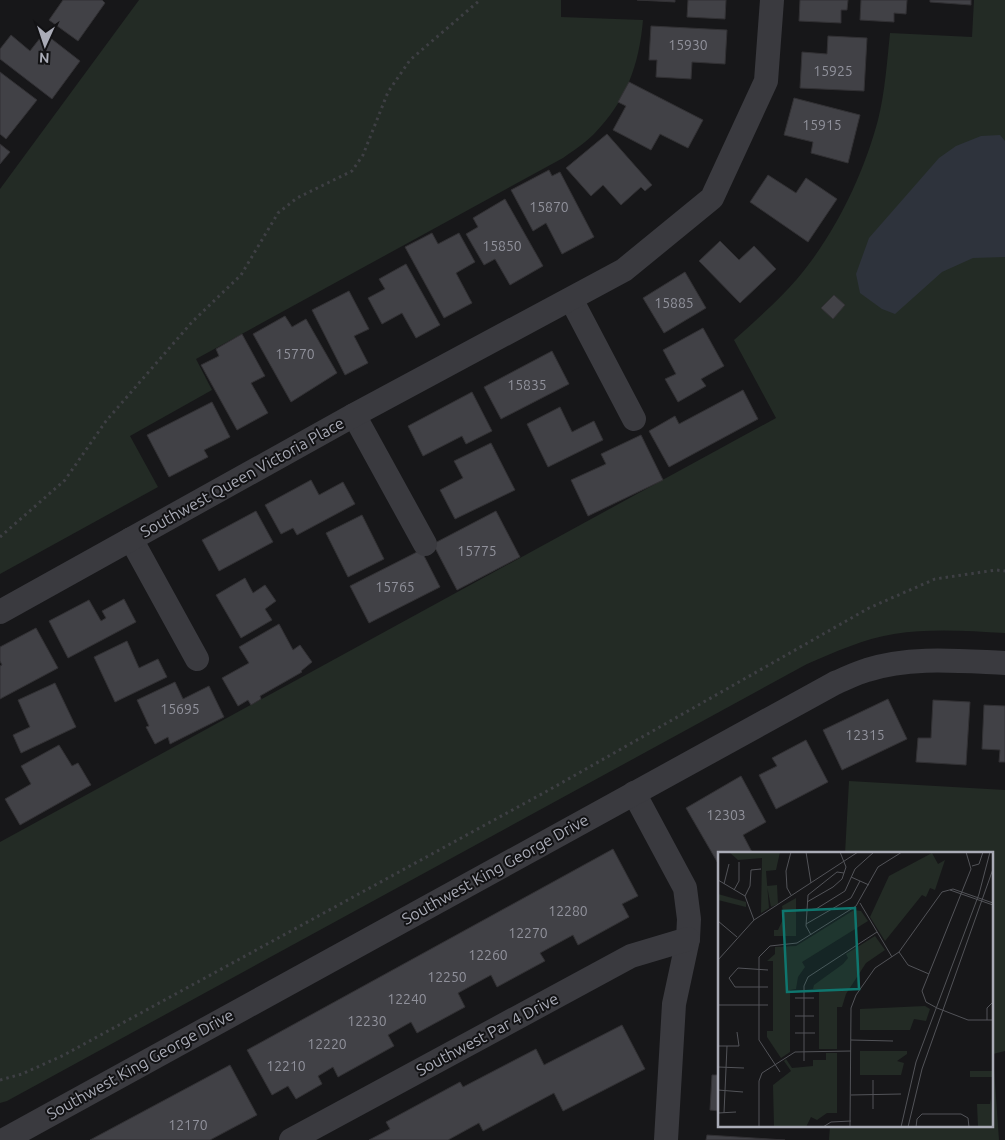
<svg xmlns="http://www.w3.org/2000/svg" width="1005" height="1140" viewBox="0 0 1005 1140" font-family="Ubuntu,sans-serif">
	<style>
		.green { fill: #232b25 }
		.water { fill: #2e333c }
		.building { fill: #414146; stroke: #323134 }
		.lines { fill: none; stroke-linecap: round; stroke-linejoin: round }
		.path { stroke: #3e3f44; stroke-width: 3; stroke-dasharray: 2.5 4; stroke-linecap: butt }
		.street { stroke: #3a3a3f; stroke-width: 24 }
		.labels { text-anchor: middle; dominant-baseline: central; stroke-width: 4; stroke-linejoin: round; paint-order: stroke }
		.number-label { font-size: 14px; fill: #90919b }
		.street-label { font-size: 16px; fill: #aaacb7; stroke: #121214 }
		.inset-road { fill: none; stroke: #525358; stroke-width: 1 }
		.view { fill: #0f766e; fill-opacity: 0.15; stroke: #0f766e; stroke-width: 2.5 }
		.inset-edge { fill: none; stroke: #aaacb7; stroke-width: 2.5 }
	</style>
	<rect width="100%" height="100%" fill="#171719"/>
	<g class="green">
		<path d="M139 0H561V17L643 20C639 66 626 101 594 134 585 143 573 151 563 158L196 359 212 390 130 436 158 487 0 574V189Z"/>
		<path d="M974 0H1005V633C968 631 931 628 894 634 863 639 835 652 807 664L7 1101 0 1103V842L776 418 734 340C756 320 778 301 797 279 835 234 863 176 878 120 885 92 887 62 890 33L972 37Z"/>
		<path d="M849 781 1005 790V1051L993 1054 999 1140H829L830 1126H991V854H845Z"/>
	</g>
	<path class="water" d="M1000 135 1005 141V257L973 258 942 272 895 314 882 309 860 293 856 274 869 238 939 158 956 146 981 136Z"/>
	<g class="building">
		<path d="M63 0H102L105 3 78 41 49 20Z"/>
		<path d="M637 0H675V2Z"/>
		<path d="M688 0H726L725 19 687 17Z"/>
		<path d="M800 0H848L847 10H841V23L799 21Z"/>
		<path d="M861 0H907L906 14 894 13V22L860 20Z"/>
		<path d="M930 0H971V5L930 2Z"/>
		<path d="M651 26 727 30 725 64 692 62 691 79 656 77 657 60H649Z"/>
		<path d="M44 33 80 61 52 99 0 59V49L11 35 30 51Z"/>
		<path d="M828 36 867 38 864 91 800 88 802 52 827 54Z"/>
		<path d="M0 72 37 100 6 139 0 134Z"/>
		<path d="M629 82 703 120 688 148 660 134 651 150 613 130 626 106 618 102Z"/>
		<path d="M794 98 860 115 848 163 811 153 813 142 784 135Z"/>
		<path d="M607 134 652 185 645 191 641 187 621 205 603 185 591 196 566 168Z"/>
		<path d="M0 144 10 152 0 164Z"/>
		<path d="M549 170 552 176 560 172 594 237 562 254 546 223 533 231 511 190Z"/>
		<path d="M768 175 796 193 806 178 837 199 808 242 750 202Z"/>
		<path d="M505 199 543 266 510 285 495 259 484 265 466 234 478 227 473 218Z"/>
		<path d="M432 233 438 244 459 233 475 262 456 273 472 303 444 318 405 247Z"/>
		<path d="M720 241 739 260 754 246 776 269 740 303 699 261Z"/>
		<path d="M406 264 440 325 416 338 402 313 382 324 368 298 385 289 379 279Z"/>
		<path d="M685 272 706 308 664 333 643 298Z"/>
		<path d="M349 291 369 329 354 336 368 363 345 375 312 310Z"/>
		<path d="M834 295 845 305 833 319 821 308Z"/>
		<path d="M285 316 292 327 306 319 337 373 291 402 253 334Z"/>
		<path d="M703 328 724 366 701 379 706 386 678 402 665 379 676 374 663 350Z"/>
		<path d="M242 334 265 376 251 383 268 413 237 430 201 365 219 356 216 349Z"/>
		<path d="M552 351 569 384 501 419 484 387Z"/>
		<path d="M743 390 758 419 669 467 649 431 675 416 679 424Z"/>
		<path d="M472 392 492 431 466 444 462 436 423 456 408 426Z"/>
		<path d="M212 402 230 437 204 450 208 457 169 477 147 435Z"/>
		<path d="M560 407 572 432 594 421 603 440 548 467 527 424Z"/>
		<path d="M641 435 663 480 588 516 571 480 606 464 601 454Z"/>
		<path d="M491 443 515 490 455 519 440 490 463 478 454 461Z"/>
		<path d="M311 480 319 495 343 482 355 504 297 535 293 528 281 534 265 505Z"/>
		<path d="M256 511 273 542 219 571 202 540Z"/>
		<path d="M496 511 520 557 457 590 433 544Z"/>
		<path d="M362 515 384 559 348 577 326 533Z"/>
		<path d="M421 550 440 587 369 623 350 586Z"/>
		<path d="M245 578 253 593 265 585 276 601 265 609 272 620 241 638 216 595Z"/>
		<path d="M124 599 136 622 68 658 49 621 89 600 101 621 106 618 102 611Z"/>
		<path d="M279 624 293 650 300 645 312 662 301 671 302 672 260 696 261 699 251 705 248 700 238 706 222 678 249 663 239 647Z"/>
		<path d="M36 628 58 668 0 699V666L2 665 0 661V647Z"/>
		<path d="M127 641 139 668 158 659 167 677 115 702 94 657Z"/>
		<path d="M175 682 183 699 209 686 224 717 170 744 168 737 155 744 146 727 149 726 137 700Z"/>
		<path d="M55 683 76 727 21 753 13 735 30 727 18 700Z"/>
		<path d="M888 699 907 739 842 770 823 730Z"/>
		<path d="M933 700 970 702 966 765 916 762 918 738H931Z"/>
		<path d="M984 705 1005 706V762H999L1000 750 982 749Z"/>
		<path d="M806 740 828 782 776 809 759 775 777 766 772 758Z"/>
		<path d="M59 745 72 766 78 763 91 785 20 825 5 799 31 784 21 766Z"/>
		<path d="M741 776 766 822 743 835 753 854H719V865L686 808Z"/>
		<path d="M613 849 638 896 622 904 629 917 578 945 573 935 540 953 545 961 497 987 491 975 458 993 465 1007 417 1033 411 1022 388 1035 394 1046 338 1077 333 1067 318 1076 322 1084 296 1099 288 1086 272 1095 247 1050Z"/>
		<path d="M622 1025 645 1069 563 1111 554 1093 483 1131 479 1123 448 1140H369L390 1129 386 1122 460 1082 463 1087 536 1049 544 1065Z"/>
		<path d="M230 1065 257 1115 210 1140H90Z"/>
		<path d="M712 1075H719V1111L710 1110Z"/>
		<path d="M707 1135 785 1140H706Z"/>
	</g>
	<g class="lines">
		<g class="path">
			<path d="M0 537 65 480 106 421 192 322 241 275 278 213 297 198 352 171 363 155 388 92 410 60 480 0"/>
			<path d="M0 1080 22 1074 64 1055 549 790 869 608 935 579 996 570 1005 571"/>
		</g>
		<g class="street">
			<path d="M571 299 634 419"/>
			<path d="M354 415 425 544"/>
			<path d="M131 539 197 659"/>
			<path d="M0 612 354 415 624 270 712 198 766 81 772 0"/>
			<path d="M634 793 685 888 689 919 688 939 674 1004 666 1140"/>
			<path d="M4 1140 835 683C845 679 856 673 867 670 911 656 959 661 1005 663"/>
			<path d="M291 1140 631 956 688 939"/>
		</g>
	</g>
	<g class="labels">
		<g class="number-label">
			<text x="688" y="45">15930</text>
			<text x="833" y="71">15925</text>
			<text x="822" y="125">15915</text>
			<text x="549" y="207">15870</text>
			<text x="502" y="246">15850</text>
			<text x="674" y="303">15885</text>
			<text x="295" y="354">15770</text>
			<text x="527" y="385">15835</text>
			<text x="477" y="551">15775</text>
			<text x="395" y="587">15765</text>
			<text x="180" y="709">15695</text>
			<text x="865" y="735">12315</text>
			<text x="726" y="815">12303</text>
			<text x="568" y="911">12280</text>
			<text x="528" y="933">12270</text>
			<text x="488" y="955">12260</text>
			<text x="447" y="977">12250</text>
			<text x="407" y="999">12240</text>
			<text x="367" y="1021">12230</text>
			<text x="327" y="1044">12220</text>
			<text x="286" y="1066">12210</text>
			<text x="188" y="1125">12170</text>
		</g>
		<g class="street-label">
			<text transform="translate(242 477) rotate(-29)">Southwest Queen Victoria Place</text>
			<text transform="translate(495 869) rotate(-29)">Southwest King George Drive</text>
			<text transform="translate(487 1034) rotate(-28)">Southwest Par 4 Drive</text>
			<text transform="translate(140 1064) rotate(-29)">Southwest King George Drive</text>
		</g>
	</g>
	<g transform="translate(718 852)">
		<rect width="275" height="275" fill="#171719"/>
		<path d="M11 0H62L58 18 48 19 51 56 43 61 44 6 20 8ZM214 1 220 12 227 8 217 38 212 36 208 45 204 43 167 89 152 65 171 24ZM59 33 60 52 53 55 49 34ZM0 42 28 50V55L0 48ZM78 46V84H56V78H60L66 65 64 54ZM136 58 143 59 150 69 84 110 87 115 80 125 78 137 72 138V200L63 206 49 185V179H55V109H49L57 102V95L78 94ZM157 84 167 98 148 111 128 142 124 155H119V197H101V138L95 137 96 133 125 112 130 106 128 102ZM207 154 212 157 208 169 196 167 192 178H142V157ZM142 199H189V202L179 209 186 211 183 223H142ZM108 201H119V261H109L99 268 93 265 88 275H56L55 233 73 219 66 209 68 207 74 216 95 214V208H108ZM252 219H275V225H252ZM273 246 275 275H260L259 252H272Z" fill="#232b25"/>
		<path class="inset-road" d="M88 0 93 31M254 14 261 12 265 0M133 25 151 33M0 28 27 44 36 68M6 32 11 12M16 38 21 29V10M232 38 275 53M73 43 69 36 68 19 73 0M27 44 32 34 33 18 43 17M89 50 115 35 124 27 128 15 122 0M142 51 174 105M89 58 98 57 127 39 137 17 156 0M0 69 19 85M88 72 133 46 142 29M93 83 88 74 90 43 119 20 126 21M181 100 190 113 211 122M0 108 36 68 140 0M50 118 20 116 11 126 17 135H50M77 146H96M0 153H50M219 156 208 150 204 139 253 17 248 0M219 156 250 168H275M77 164H96M269 168V156L275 150M77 181H97M133 188 175 189M0 194H21L19 180M86 209V134L90 125 159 80M0 215 26 216M62 220 41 188V105L52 94 79 91 138 54 160 15 184 0M0 238 25 240M133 243 183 242M155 257V228M0 261 18 260M6 261 9 194M41 275V229L44 221 77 200 133 199M105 275 113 270 133 269M132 275 133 156 138 143 157 116 181 100 224 40 235 37 275 51M183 275 198 210 261 42 272 0M190 275 204 217 275 17M198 275 199 267 204 262H243L250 266 251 275"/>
		<path class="view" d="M137 56 141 137 69 140 65 59Z"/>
		<rect width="275" height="275" class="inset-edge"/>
	</g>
	<g transform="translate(45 45) rotate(183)" stroke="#121214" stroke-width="4" paint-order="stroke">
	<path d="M0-4L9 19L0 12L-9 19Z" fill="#aaacb7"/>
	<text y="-8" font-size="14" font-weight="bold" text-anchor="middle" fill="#aaacb7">N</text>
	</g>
</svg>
